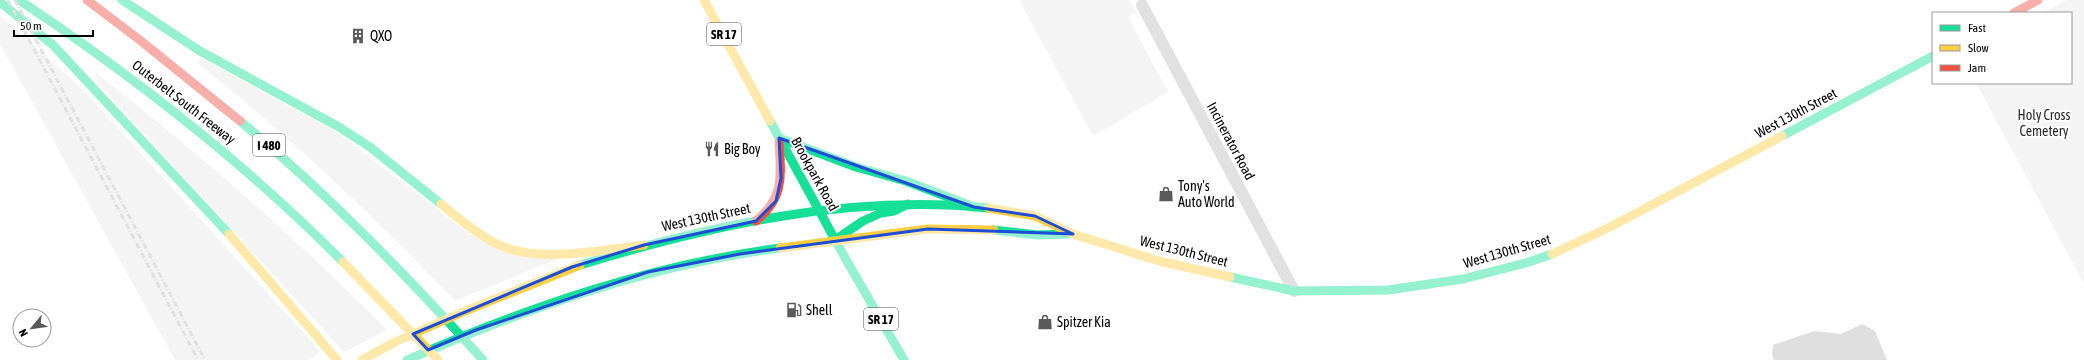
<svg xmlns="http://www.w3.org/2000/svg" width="2084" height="360" viewBox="0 0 2084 360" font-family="'Asap Condensed',sans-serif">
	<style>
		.green { fill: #e7e7e7 }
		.water { fill: #b9b9b9 }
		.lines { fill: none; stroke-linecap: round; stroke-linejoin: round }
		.street { stroke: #bcbcbc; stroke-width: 12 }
		.fast { stroke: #16e098; stroke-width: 9 }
		.slow { stroke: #ffcf43; stroke-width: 9 }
		.jam { stroke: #f24e42; stroke-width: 9 }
		.rail { stroke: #bcbcbc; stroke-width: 3; stroke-dasharray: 6 2 1 2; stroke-linecap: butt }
		.marked { fill: none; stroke: #1d4ed8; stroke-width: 3; stroke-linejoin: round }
		.labels { text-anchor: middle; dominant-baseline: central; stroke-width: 4; stroke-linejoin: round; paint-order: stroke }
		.shield { fill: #fff; stroke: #4c4c4c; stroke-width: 1 }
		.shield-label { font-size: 13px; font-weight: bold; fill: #000 }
		.poi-label { font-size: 14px; fill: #000; stroke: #fff; text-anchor: start }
		.street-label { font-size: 14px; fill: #000; stroke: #fff }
		.park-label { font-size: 14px; fill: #2b2b2b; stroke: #fff }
	</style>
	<rect width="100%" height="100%" fill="#fff"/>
	<g class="green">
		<path d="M1019 0H1130L1137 13 1128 17 1168 92 1093 136Z"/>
		<path d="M2066 0H2084V284L1976 83H2071V13H2042Z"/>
		<path d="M0 15 87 94 320 351 310 360H175L0 44Z"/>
		<path d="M202 58 336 132 471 235 555 260 455 301C374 216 289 137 198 63Z"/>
		<path d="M95 72C200 154 294 236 387 330L344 352 98 83Z"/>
	</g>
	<path class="water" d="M1862 324 1875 331 1887 360H1774L1772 355 1773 345 1814 331 1841 334Z"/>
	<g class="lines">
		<path class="street" d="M1142 5 1294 291"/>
		<g class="fast">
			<path d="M19 0C135 77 245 163 343 262"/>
			<path d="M122 0 200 51 339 127 370 147 441 204"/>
			<path d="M0 2 53 45 229 234"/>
			<path d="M240 121C328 194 407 276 483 360"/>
			<path d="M770 121 844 256 904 360"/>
			<path d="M1782 136 1933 56"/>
			<path d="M779 138 856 167 906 181 974 207"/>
			<path d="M994 230 1037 235 1069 234"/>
			<path d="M835 240 863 221 881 213 894 211 908 204"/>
			<path d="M580 265C711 225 851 194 988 208"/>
			<path d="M1230 277 1294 291 1388 290 1463 279 1529 262 1552 254"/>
			<path d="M407 360C526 308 650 265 780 248"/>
		</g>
		<g class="slow">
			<path d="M704 0 770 121"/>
			<path d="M441 204C458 218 474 232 493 242 534 265 599 250 644 245"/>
			<path d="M988 208 1035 216 1073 234 1159 261 1230 277"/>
			<path d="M229 234 337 360"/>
			<path d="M780 248 928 229 994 230"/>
			<path d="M1552 254 1612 226 1782 136"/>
			<path d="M343 262 438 360"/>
			<path d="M362 360 395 342 465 311 580 265"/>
		</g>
		<g class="jam">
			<path d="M87 0 141 41 240 121"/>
			<path d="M2014 13 2038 0"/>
			<path d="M756 221C785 197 781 176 779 142"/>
		</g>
		<g class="rail">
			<path d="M8 0 198 360"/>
			<path d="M15 0 205 360"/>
		</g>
	</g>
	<path d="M0 0H2084V360H0ZM779 138 974 207 1035 216 1073 234 928 229 740 254 648 272 476 330 428 350 413 334 572 267 644 245 756 221 776 201 781 178Z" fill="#fff" fill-opacity=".55" fill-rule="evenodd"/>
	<path class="marked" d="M779 138 974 207 1035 216 1073 234 928 229 740 254 648 272 476 330 428 350 413 334 572 267 644 245 756 221 776 201 781 178Z"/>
	<defs>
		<symbol id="building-bare" viewBox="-9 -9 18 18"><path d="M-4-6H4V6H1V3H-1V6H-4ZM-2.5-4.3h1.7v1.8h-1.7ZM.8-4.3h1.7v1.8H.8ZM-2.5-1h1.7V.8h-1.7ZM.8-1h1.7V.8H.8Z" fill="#595959" stroke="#fff" stroke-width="2.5" paint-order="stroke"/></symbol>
		<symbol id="restaurant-bare" viewBox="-9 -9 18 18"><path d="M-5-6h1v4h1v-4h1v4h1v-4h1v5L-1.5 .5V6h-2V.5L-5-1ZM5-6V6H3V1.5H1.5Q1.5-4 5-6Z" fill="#595959" stroke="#fff" stroke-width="2.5" paint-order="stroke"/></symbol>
		<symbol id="shop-bare" viewBox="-9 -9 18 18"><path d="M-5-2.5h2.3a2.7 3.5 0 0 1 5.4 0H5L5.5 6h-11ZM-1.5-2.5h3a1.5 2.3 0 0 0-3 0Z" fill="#595959" stroke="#fff" stroke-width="2.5" paint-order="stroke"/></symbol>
		<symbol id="fuel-bare" viewBox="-9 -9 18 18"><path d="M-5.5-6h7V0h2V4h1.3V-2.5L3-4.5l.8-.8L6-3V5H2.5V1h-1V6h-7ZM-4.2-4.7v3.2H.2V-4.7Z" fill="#595959" stroke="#fff" stroke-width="2.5" paint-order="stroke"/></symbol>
	</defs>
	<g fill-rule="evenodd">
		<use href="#building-bare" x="347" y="25" width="22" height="22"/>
		<use href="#restaurant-bare" x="701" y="138" width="22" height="22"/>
		<use href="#shop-bare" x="1155" y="183" width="22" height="22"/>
		<use href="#fuel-bare" x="783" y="299" width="22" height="22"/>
		<use href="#shop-bare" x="1034" y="311" width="22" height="22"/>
	</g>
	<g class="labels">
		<g class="shield">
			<rect x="707" y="23" width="34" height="22" rx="3"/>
			<rect x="253" y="134" width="32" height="22" rx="3"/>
			<rect x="864" y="308" width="34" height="22" rx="3"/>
		</g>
		<g class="shield-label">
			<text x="724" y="34">SR 17</text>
			<text x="269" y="145">I 480</text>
			<text x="881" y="319">SR 17</text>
		</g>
		<g class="poi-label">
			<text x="370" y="36">QXO</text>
			<text x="724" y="149">Big Boy</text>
			<text x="1178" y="186">Tony's<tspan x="1178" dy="16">Auto World</tspan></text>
			<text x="806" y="310">Shell</text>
			<text x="1057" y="322">Spitzer Kia</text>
		</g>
		<g class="street-label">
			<text transform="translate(184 102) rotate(38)">Outerbelt South Freeway</text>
			<text transform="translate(1796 113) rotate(-28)">West 130th Street</text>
			<text transform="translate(1231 141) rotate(62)">Incinerator Road</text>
			<text transform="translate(815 174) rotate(61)">Brookpark Road</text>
			<text transform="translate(706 217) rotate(-12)">West 130th Street</text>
			<text transform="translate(1184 251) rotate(14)">West 130th Street</text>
			<text transform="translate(1507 251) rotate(-16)">West 130th Street</text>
		</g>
		<g class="park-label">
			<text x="2044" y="115">Holy Cross<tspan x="2044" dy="16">Cemetery</tspan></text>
		</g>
	</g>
	<rect x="1932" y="12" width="140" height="72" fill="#ffffff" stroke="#999999"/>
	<rect x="1940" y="25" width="20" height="6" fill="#16e098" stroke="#999999"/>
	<text x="1968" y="32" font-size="12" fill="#000000">Fast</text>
	<rect x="1940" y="45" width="20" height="6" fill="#ffcf43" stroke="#999999"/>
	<text x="1968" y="52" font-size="12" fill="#000000">Slow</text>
	<rect x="1940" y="65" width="20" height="6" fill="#f24e42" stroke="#999999"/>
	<text x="1968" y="72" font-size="12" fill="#000000">Jam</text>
	<g transform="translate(32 328) rotate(241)"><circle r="19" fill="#ffffff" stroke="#999999"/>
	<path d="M0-3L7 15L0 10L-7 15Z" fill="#595959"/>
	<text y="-6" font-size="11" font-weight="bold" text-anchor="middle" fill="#000000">N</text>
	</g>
	<path d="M14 30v6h79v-6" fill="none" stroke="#000000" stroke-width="2"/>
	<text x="20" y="30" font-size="12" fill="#000000" stroke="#ffffff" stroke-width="3" paint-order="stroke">50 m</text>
</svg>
